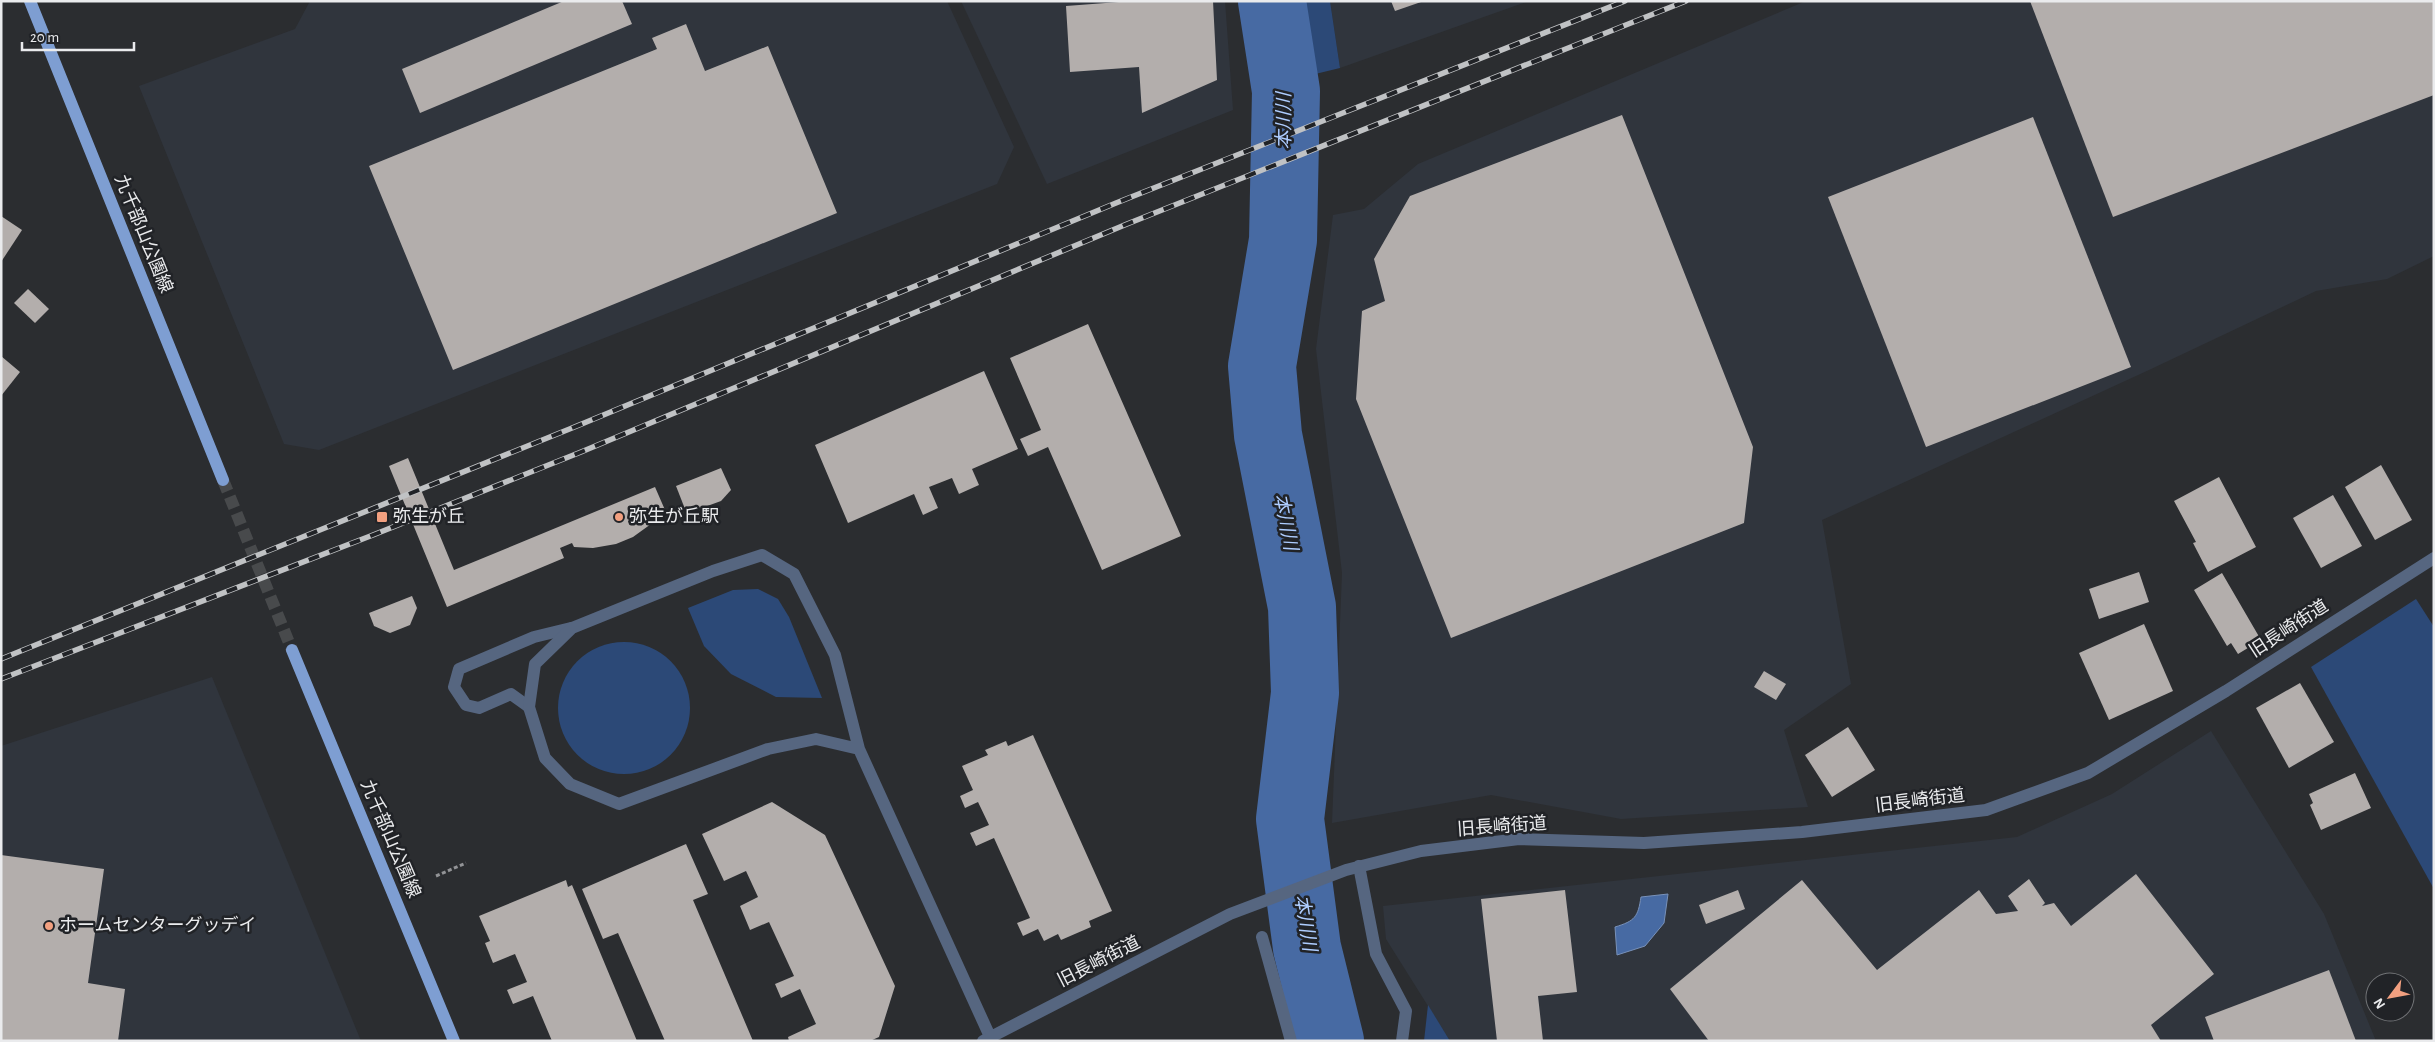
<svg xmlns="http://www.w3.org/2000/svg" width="2435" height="1042" viewBox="0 0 2435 1042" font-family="'Alegreya Sans','Noto Sans JP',sans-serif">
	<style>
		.built { fill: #30353d }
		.green { fill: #2c4977 }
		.water { fill: #476aa3; stroke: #7891b9 }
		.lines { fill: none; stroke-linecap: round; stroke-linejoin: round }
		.river { stroke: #476aa3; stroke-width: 68 }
		.building { fill: #b3aeac }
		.major-tunnel { stroke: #484a4c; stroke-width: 12; stroke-dasharray: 12 6; stroke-linecap: butt }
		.path { stroke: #929396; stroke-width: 3; stroke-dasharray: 4 2.5; stroke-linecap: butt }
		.minor { stroke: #566680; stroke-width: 12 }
		.major { stroke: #7e9ed2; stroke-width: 12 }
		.rail-casing { stroke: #c0c2c4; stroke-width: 5.5 }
		.rail { stroke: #212327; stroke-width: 4; stroke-dasharray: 11; stroke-linecap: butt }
		.poi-dot { fill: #f2a080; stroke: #212327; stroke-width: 2 }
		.labels { text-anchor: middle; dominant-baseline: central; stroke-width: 5; stroke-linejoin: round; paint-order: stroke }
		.street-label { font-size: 18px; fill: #eaebed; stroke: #212327 }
		.poi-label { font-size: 18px; fill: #eaebed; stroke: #212327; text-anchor: start }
		.water-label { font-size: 19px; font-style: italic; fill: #aecdff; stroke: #212327 }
	</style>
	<rect width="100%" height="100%" fill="#2b2d30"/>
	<g class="built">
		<path d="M310 1H947L1014 147 997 184 319 450 284 444 139 86 295 29Z"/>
		<path d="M961 1H1225L1233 110 1047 184Z"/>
		<path d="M1330 1H1529L1340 68Z"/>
		<path d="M1806 1H2434V256L2387 279 2316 291 2149 370 1822 520 1851 684 1784 730 1808 807 1621 819 1491 795 1332 823 1342 573 1316 349 1333 215 1364 209 1418 164Z"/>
		<path d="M212 677 361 1041H1V746Z"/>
		<path d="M2211 731 2324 914 2376 1041H1450L1386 939 1383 906 2017 837 2112 794Z"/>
	</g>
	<g class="green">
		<path d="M1301 1H1330L1340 68 1307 76Z"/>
		<path d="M758 589 778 599 789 617 822 698 776 697 731 674 704 646 688 608 733 590Z"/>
		<path d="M2416 599 2434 627V889L2311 667Z"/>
		<circle cx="624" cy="708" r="66"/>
		<path d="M1428 1005 1450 1041H1424Z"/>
	</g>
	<path class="water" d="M1668 894 1664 923 1645 946 1617 955 1615 927C1635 921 1638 917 1641 897Z"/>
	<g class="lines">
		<path class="river" d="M1272 1 1286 91 1283 240 1262 366 1268 435 1302 607 1305 693 1290 819 1307 948 1330 1041"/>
	</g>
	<g class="building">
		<path d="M564 1H622L632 24 420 113 402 69Z"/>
		<path d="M1132 1H1213L1217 80 1142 113 1139 67 1070 72 1066 6Z"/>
		<path d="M1391 1H1421V2L1395 11Z"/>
		<path d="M2030 1H2434V95L2113 217Z"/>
		<path d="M686 24 705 71 768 46 837 213 453 370 369 166 657 49 652 38Z"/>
		<path d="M1622 115 1753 447 1744 523 1451 638 1356 399 1362 311 1385 301 1374 259 1410 196Z"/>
		<path d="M2033 117 2131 367 1926 447 1828 197Z"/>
		<path d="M1 216 22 230 1 262Z"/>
		<path d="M28 289 49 309 35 323 14 303Z"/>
		<path d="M1088 324 1181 536 1102 570 1048 447 1028 456 1020 439 1041 430 1010 358Z"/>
		<path d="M1 356 20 372 1 396Z"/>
		<path d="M984 371 1018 449 972 469 979 485 959 494 952 478 929 487 938 508 923 515 914 494 848 523 815 445Z"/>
		<path d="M408 458 454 570 655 487 665 510 651 524 633 537 616 544 593 548 574 547 572 543 560 548 564 558 447 607 389 466Z"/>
		<path d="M2381 465 2412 520 2375 540 2345 487Z"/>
		<path d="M721 468 731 490 721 501 699 509H685L676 486Z"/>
		<path d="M2219 477 2256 547 2208 572 2193 543 2196 542 2174 501Z"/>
		<path d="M2333 495 2362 546 2321 568 2293 518Z"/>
		<path d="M2139 572 2149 602 2099 619 2089 589Z"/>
		<path d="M2222 573 2261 640 2238 654 2231 643 2227 646 2194 590Z"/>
		<path d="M412 596 417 608 410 625 390 633 374 626 369 613Z"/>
		<path d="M2144 624 2173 691 2109 720 2079 653Z"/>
		<path d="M1764 671 1786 684 1776 700 1754 687Z"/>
		<path d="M2300 683 2334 742 2289 768 2256 708Z"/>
		<path d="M1848 727 1875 770 1832 797 1805 755Z"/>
		<path d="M1033 735 1112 911 1089 921 1091 927 1061 940 1058 934 1044 941 1038 929 1023 936 1017 923 1030 918 994 838 976 846 970 833 989 825 978 802 965 808 960 796 973 790 962 766 988 755 985 750 1006 741 1008 746Z"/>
		<path d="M2355 773 2371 808 2321 830 2310 805 2313 803 2309 794Z"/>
		<path d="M772 802 825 835 895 986 879 1037 870 1041H789L788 1037 816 1024 800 989 781 998 775 984 794 976 769 922 750 930 740 906 758 897 746 871 724 881 702 834Z"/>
		<path d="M686 844 708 894 693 900 753 1041H665L618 933 603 939 582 889Z"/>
		<path d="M1 855 104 869 88 983 125 989 118 1041H1Z"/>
		<path d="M2136 874 2214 974 2151 1025 2161 1041H1709L1670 989 1802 880 1877 970 1979 890 1996 914 2018 911 2008 896 2029 879 2045 903 2042 906 2054 903 2071 926Z"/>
		<path d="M566 880 568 887 572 885 637 1041H552L533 996 513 1004 507 990 527 982 515 954 493 963 485 943 490 941 479 916Z"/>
		<path d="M1565 890 1577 992 1538 996 1543 1041H1497L1481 899Z"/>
		<path d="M1738 890 1745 909 1706 924 1699 905Z"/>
		<path d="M2329 970 2356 1041H2214L2205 1017Z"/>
	</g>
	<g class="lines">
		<path class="major-tunnel" d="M223 480 292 650"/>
		<path class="path" d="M436 876 466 863"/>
		<g class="minor">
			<path d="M529 707 511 694 479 708 466 705 454 687 459 669 534 637 571 628"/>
			<path d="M859 749 816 739 768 749 619 804 570 784 545 758 529 707 535 664 572 628 713 571 762 555 794 574 835 655 859 749 992 1041"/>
			<path d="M1359 866 1376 954 1406 1011 1402 1041"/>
			<path d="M1262 937 1291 1041"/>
			<path d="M983 1041 1230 914 1346 870 1421 851 1519 839 1644 843 1802 832 1986 810 2088 773 2226 691 2434 558"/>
		</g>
		<g class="major">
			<path d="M30 1 223 480"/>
			<path d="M292 650 454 1041"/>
		</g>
		<defs>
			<g id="rail">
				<path d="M1 659 572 428 1116 203 1625 1"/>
				<path d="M1 679 373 535 581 452 1127 224 1686 1"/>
			</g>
		</defs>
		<use href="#rail" class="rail-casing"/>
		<use href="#rail" class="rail"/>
	</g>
	<g class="poi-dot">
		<rect x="376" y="511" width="12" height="12" rx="2.5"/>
		<circle cx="619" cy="517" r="5"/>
		<circle cx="49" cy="926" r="5"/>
	</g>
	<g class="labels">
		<g class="street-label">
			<text transform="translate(143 234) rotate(68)">九千部山公園線</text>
			<text transform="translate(2289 629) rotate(-33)">旧長崎街道</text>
			<text transform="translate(1920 801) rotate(-7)">旧長崎街道</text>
			<text transform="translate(1502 827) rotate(-4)">旧長崎街道</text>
			<text transform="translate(390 839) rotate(67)">九千部山公園線</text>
			<text transform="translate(1099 962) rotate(-27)">旧長崎街道</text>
		</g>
		<g class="poi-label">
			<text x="393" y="517">弥生が丘</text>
			<text x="629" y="517">弥生が丘駅</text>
			<text x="59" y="926">ホームセンターグッデイ</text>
		</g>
		<g class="water-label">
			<text transform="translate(1284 121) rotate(-90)">本川川</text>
			<text transform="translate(1285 522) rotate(79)">本川川</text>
			<text transform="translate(1305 923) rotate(81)">本川川</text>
		</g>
	</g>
	<rect width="2435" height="1042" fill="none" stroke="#eaebed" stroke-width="5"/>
	<g transform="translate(2390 997) rotate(238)"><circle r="24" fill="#212327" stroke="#717376"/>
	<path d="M0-4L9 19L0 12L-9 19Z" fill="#f2a080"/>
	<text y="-8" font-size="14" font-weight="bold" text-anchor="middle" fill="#eaebed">N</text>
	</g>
	<path d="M22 42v8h112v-8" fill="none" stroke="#eaebed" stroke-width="2.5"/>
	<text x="30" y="42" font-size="15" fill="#eaebed" stroke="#212327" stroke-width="4" paint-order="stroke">20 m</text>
</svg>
